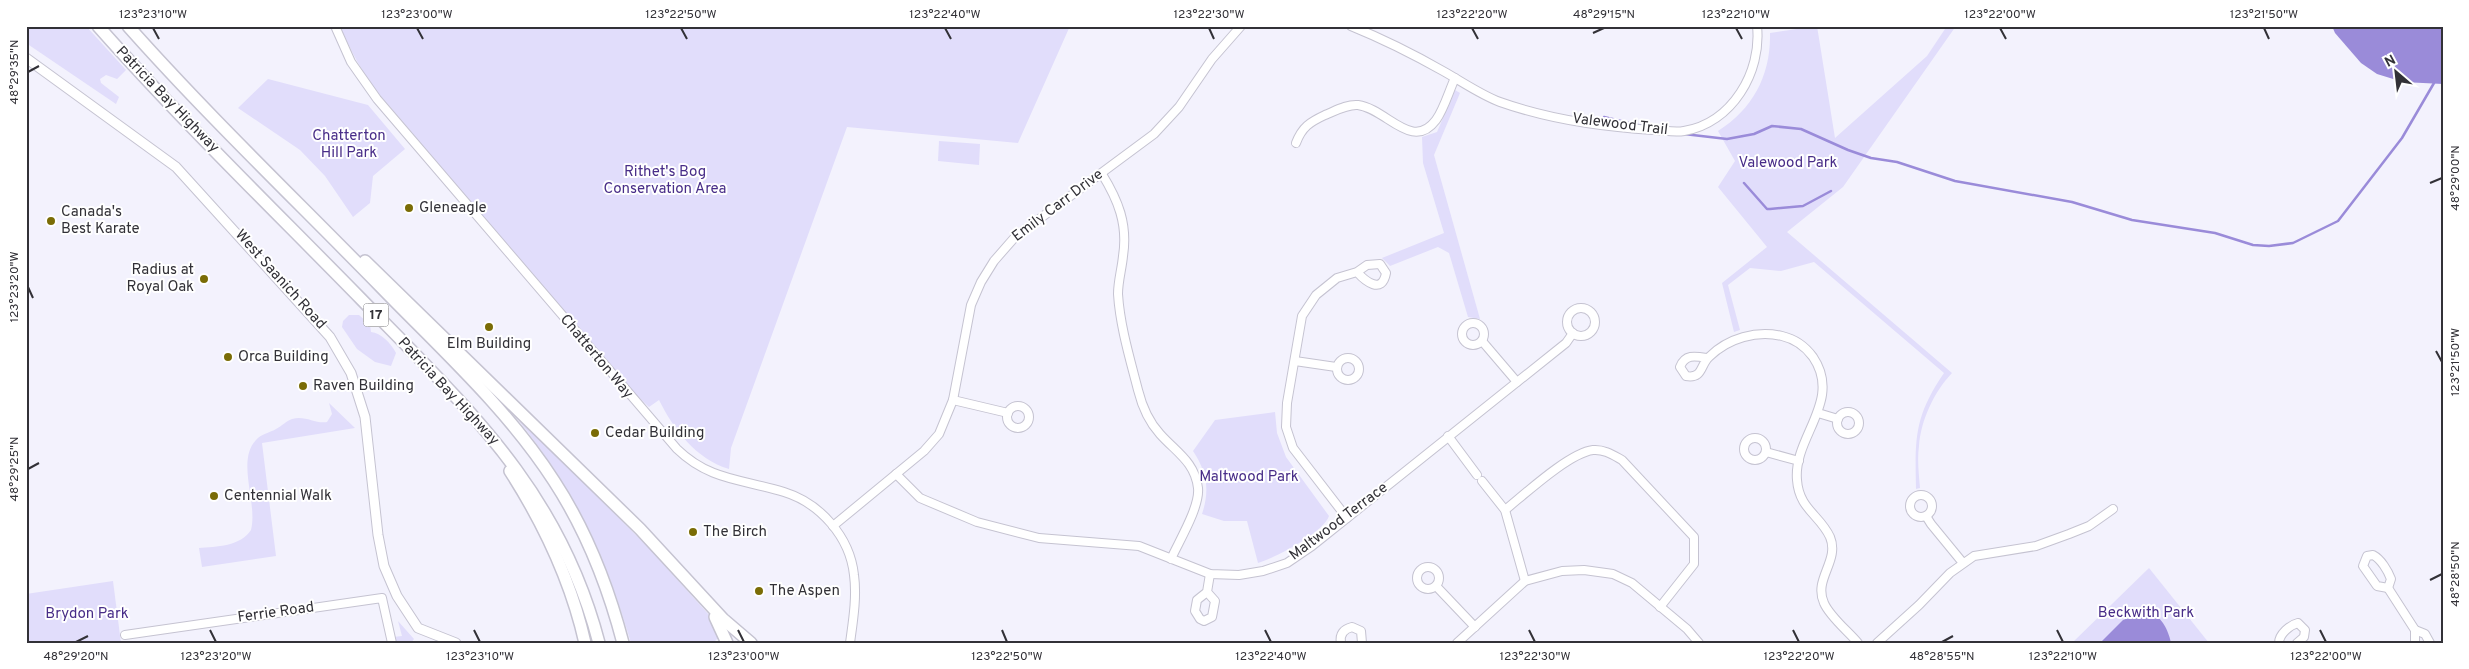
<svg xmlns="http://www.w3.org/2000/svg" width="2469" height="669" viewBox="0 0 2469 669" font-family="Overpass,sans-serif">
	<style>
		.green { fill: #e1ddfb }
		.water { fill: #9a8bd9 }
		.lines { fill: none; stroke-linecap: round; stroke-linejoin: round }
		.stream { stroke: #9a8bd9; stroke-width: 2.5 }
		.minor-casing { stroke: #c5c3d1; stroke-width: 10 }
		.major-casing { stroke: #c5c3d1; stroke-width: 11 }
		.highway-casing { stroke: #c5c3d1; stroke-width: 14 }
		.minor { stroke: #fff; stroke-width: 8 }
		.major { stroke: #fff; stroke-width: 9 }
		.highway { stroke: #fff; stroke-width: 11 }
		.ticks { fill: none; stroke: #323137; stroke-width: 2 }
		.poi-dot { fill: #7a6c06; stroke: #fff; stroke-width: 2 }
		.labels { text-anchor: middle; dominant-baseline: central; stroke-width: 4; stroke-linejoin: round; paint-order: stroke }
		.shield { fill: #fff; stroke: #706f73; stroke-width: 1 }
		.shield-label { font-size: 14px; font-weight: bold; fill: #323137 }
		.street-label { font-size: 15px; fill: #323137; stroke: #fff }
		.park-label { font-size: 15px; fill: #482d88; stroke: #fff }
		.poi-label { font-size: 15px; fill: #323137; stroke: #fff; text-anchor: start }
		.neatline { fill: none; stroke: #323137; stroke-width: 2 }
		.ticks-label { font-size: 12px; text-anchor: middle; fill: #323137 }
	</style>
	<rect width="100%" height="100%" fill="#f3f2fd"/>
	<g class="green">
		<path d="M26 26H86L126 70 117 79 106 75 100 79 101 83 119 97 116 104 26 43Z"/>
		<path d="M340 26H1070L1018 143 847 127 731 448 729 469C696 459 674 430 659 400L649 407 634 393 379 94C362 73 351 51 340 26Z"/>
		<path d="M1817 26 1835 138 1927 56 1947 26H1956L1843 187 1787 232 1952 373C1934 392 1921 420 1919 446 1917 460 1919 475 1920 488L1916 489C1915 438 1914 417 1944 373L1814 262 1781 271 1750 268 1728 285 1740 330 1734 332 1722 283 1767 247 1718 187 1735 161 1718 131C1753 109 1771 75 1770 33Z"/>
		<path d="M268 79 368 105 405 149 373 176 370 203 353 217 325 176 300 150 238 108Z"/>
		<path d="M1455 90 1460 93 1434 155 1480 319 1468 317 1449 253 1438 247 1390 266 1382 258 1444 233 1423 163 1422 137 1437 132Z"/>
		<path d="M939 141 980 144 979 165 938 161Z"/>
		<path d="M349 315H359L370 325 371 332C381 333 391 343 396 353L391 366 375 362 357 349 342 327 343 321Z"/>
		<path d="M329 403 355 428 262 443 276 556 202 567 199 548C216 547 241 546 251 530 258 503 236 461 256 440 261 434 269 433 276 429 282 426 286 421 292 419 305 415 315 424 327 422L332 414Z"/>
		<path d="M1275 412 1277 433 1286 457 1329 516C1323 533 1275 558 1258 563L1247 521H1224L1202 514C1210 490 1207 472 1193 451L1215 420Z"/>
		<path d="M519 421H521L647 546 710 616 719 637 714 642 631 643C605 554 577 494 519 421Z"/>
		<path d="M2149 568 2209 643H2072Z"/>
		<path d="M113 581 121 643H26V594Z"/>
		<path d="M398 621 414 639 411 643H394L393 637 402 636Z"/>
	</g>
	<g class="water">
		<path d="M2332 26H2443V84L2403 82 2377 74 2361 63 2335 33Z"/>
		<path d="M2147 611C2161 615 2168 629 2171 643H2100L2123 620Z"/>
	</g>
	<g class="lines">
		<g class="stream">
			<path d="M1604 117 1642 126"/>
			<path d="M1684 134 1727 139 1754 134 1772 126 1801 129 1848 150 1871 158 1897 162 1955 181 2072 202 2132 220 2215 233 2253 245 2269 246 2293 243 2338 221 2402 138 2434 83"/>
			<path d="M1744 183 1767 209H1770L1803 206 1831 191"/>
		</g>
		<defs>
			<g id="minor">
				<path d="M335 26 351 62 377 99 677 449C710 481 743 479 784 492 820 503 850 537 854 575 857 597 853 621 850 643"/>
				<path d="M1351 26C1383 39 1413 54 1443 71 1461 81 1481 95 1500 102 1548 119 1602 127 1653 130 1663 130 1674 133 1684 131 1732 123 1762 72 1757 26"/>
				<path d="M1296 143C1302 127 1310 122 1325 115 1335 111 1347 104 1358 105 1387 109 1412 152 1436 120 1444 109 1449 91 1455 78"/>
				<path d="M1102 174C1118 200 1128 224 1123 256 1122 268 1118 281 1118 294 1120 326 1130 359 1138 390 1142 406 1149 422 1160 434 1176 452 1195 462 1198 488 1200 507 1179 541 1171 559"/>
				<circle cx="1581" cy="322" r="14"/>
				<circle cx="1473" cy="334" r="11"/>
				<path d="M1482 341 1517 382"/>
				<circle cx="1348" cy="369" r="11"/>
				<path d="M1707 358C1695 356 1685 354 1680 367L1686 376C1703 379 1700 365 1709 357 1728 338 1757 330 1782 336 1795 339 1805 346 1813 357 1843 401 1793 437 1797 480 1799 509 1820 515 1830 537 1840 561 1813 579 1824 603 1830 617 1848 631 1858 643"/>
				<path d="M1295 361 1336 367"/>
				<path d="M953 400 1008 413"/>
				<circle cx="1018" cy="417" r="11"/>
				<circle cx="1848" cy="423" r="11"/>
				<path d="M1818 413 1838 419"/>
				<path d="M1448 436 1477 475"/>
				<circle cx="1755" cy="449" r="11"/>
				<path d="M1766 452 1799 461"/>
				<path d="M896 474 920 498 977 522 1039 538 1139 546 1210 574 1239 575 1263 571 1287 563 1312 546 1566 343 1573 333"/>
				<path d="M1482 481 1505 510 1525 581"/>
				<circle cx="1921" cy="506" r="11"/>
				<path d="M1505 510C1525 494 1569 453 1593 450 1604 449 1613 455 1622 460L1694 537V564L1660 607"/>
				<path d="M1926 516 1931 524 1963 563"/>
				<path d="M1347 518 1293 448 1286 427 1287 403 1302 316 1316 295 1337 278 1357 272 1367 265 1380 264 1386 273C1382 295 1365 281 1357 272"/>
				<path d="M833 526 924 451 939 434 953 400 971 305 981 282 994 261 1015 237 1154 134 1179 107 1212 59 1241 26"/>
				<path d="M2373 555C2381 559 2388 571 2391 579L2388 588 2377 586 2363 566 2367 556Z"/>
				<circle cx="1428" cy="578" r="11"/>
				<path d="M1436 586 1475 627"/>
				<path d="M2388 588 2415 630"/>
				<path d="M1207 592 1215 601 1212 617 1204 621 1200 619 1195 611 1197 600 1207 592 1210 574"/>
				<path d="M125 635 382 598 392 643"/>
				<path d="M1341 643C1339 634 1344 629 1352 627L1361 631 1362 643"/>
				<path d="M1457 643 1525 581 1562 571 1584 570 1613 574 1632 583 1687 629 1699 643"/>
				<path d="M1877 643 1919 605 1950 573 1974 556 2036 546 2069 534 2089 526 2113 509"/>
				<path d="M2279 643C2279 634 2290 625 2298 623L2305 630 2304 637 2297 643"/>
				<path d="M2415 643V630L2425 634 2430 643"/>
			</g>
			<path id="major" d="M26 58 176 167 330 337 351 373 365 417 378 535 384 566 397 596 418 628 456 643"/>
			<g id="highway">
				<path d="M98 26C182 121 273 209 361 299 467 408 559 490 599 643"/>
				<path d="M128 26C208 116 296 200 380 286 440 348 507 408 554 481 586 530 608 586 623 643"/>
				<path d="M365 261 640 529 723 619 751 643"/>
				<path d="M510 471C544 524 571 581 585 643"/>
				<path d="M715 617 727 643"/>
			</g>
		</defs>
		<use href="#minor" class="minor-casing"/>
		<use href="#major" class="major-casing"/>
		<use href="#highway" class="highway-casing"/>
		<use href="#minor" class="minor"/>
		<use href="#major" class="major"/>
		<use href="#highway" class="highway"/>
	</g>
	<path class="ticks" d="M153 28 159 39M417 28 423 39M681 28 687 39M945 28 951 39M1209 28 1214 39M1472 28 1478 39M1736 28 1742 39M2000 28 2006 39M2264 28 2269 39M1593 33 1604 28M28 72 39 66M2430 183 2442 178M28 287 33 298M2436 351 2442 362M28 469 39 463M2430 580 2442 574M210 630 216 642M474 630 480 642M738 630 744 642M1002 630 1007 642M1265 630 1271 642M1529 630 1535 642M1793 630 1799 642M2057 630 2063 642M2320 630 2326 642M76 642 88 636M1942 642 1953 636"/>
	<g class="poi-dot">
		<circle cx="409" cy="208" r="5"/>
		<circle cx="51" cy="221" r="5"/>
		<circle cx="204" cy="279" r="5"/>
		<circle cx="489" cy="327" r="5"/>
		<circle cx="228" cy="357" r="5"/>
		<circle cx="303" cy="386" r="5"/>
		<circle cx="595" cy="433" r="5"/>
		<circle cx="214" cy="496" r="5"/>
		<circle cx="693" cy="532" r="5"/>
		<circle cx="759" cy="591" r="5"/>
	</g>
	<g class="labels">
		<rect class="shield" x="363.5" y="303.5" width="25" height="23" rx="4"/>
		<g class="shield-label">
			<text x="376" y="315">17</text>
		</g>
		<g class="street-label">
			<text transform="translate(167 100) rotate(46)">Patricia Bay Highway</text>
			<text transform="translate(1620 125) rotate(7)">Valewood Trail</text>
			<text transform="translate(1058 206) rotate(-37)">Emily Carr Drive</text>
			<text transform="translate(280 280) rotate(48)">West Saanich Road</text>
			<text transform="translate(596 357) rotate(50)">Chatterton Way</text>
			<text transform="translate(448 392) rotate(47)">Patricia Bay Highway</text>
			<text transform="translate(1339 522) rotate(-37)">Maltwood Terrace</text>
			<text transform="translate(276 613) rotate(-8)">Ferrie Road</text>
		</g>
		<g class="park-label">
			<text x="349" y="136">Chatterton<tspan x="349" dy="17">Hill Park</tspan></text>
			<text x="1788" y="163">Valewood Park</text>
			<text x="665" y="172">Rithet's Bog<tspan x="665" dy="17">Conservation Area</tspan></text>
			<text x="1249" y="477">Maltwood Park</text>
			<text x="2146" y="613">Beckwith Park</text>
			<text x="87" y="614">Brydon Park</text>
		</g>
		<g class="poi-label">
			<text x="419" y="208">Gleneagle</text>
			<text x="61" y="212">Canada's<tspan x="61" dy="17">Best Karate</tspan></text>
			<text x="194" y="270" text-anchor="end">Radius at<tspan x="194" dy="17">Royal Oak</tspan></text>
			<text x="489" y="344" text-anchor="middle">Elm Building</text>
			<text x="238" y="357">Orca Building</text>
			<text x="313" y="386">Raven Building</text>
			<text x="605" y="433">Cedar Building</text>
			<text x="224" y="496">Centennial Walk</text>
			<text x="703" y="532">The Birch</text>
			<text x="769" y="591">The Aspen</text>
		</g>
	</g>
	<rect width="2469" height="669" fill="none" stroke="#ffffff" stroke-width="55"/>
	<g transform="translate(2396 72) rotate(332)" stroke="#ffffff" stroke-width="4" paint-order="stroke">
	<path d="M0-4L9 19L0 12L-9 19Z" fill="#323137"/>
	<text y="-8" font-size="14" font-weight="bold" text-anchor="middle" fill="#323137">N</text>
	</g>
	<rect x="28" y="28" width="2414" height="614" class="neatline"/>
	<g class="ticks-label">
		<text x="153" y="18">123°23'10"W</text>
		<text x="417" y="18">123°23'00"W</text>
		<text x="681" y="18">123°22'50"W</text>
		<text x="945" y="18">123°22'40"W</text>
		<text x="1209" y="18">123°22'30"W</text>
		<text x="1472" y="18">123°22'20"W</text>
		<text x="1604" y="18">48°29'15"N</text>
		<text x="1736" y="18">123°22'10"W</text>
		<text x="2000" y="18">123°22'00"W</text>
		<text x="2264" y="18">123°21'50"W</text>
		<text transform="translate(14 72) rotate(-90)" y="4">48°29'35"N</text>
		<text transform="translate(2455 178) rotate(-90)" y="4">48°29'00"N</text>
		<text transform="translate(14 287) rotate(-90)" y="4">123°23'20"W</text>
		<text transform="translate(2455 362) rotate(-90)" y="4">123°21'50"W</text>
		<text transform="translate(14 469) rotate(-90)" y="4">48°29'25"N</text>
		<text transform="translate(2455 574) rotate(-90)" y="4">48°28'50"N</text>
		<text x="76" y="660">48°29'20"N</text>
		<text x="216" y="660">123°23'20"W</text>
		<text x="480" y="660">123°23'10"W</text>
		<text x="744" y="660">123°23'00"W</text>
		<text x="1007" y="660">123°22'50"W</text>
		<text x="1271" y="660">123°22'40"W</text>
		<text x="1535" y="660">123°22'30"W</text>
		<text x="1799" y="660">123°22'20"W</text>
		<text x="1942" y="660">48°28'55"N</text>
		<text x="2063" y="660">123°22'10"W</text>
		<text x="2326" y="660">123°22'00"W</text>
	</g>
</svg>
